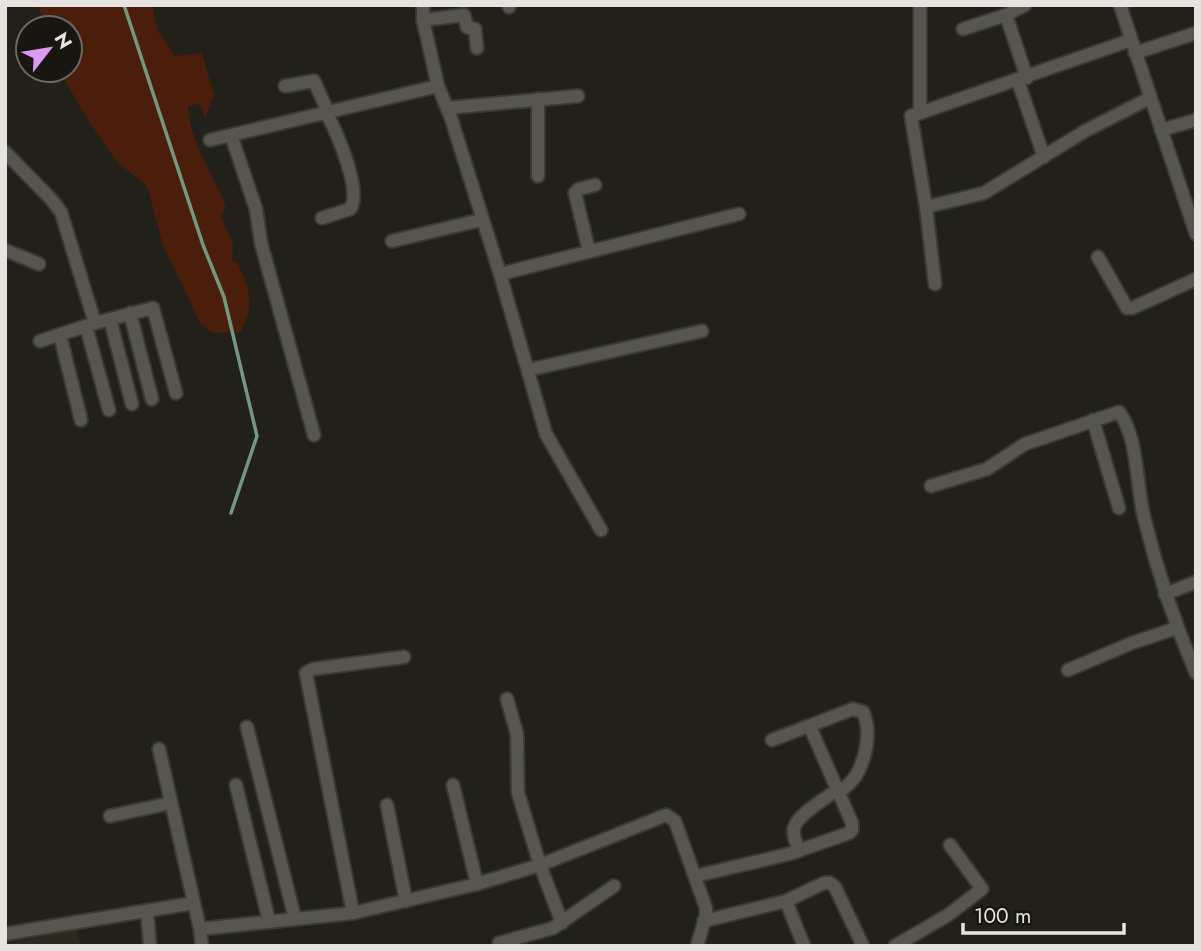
<svg xmlns="http://www.w3.org/2000/svg" width="1201" height="951" viewBox="0 0 1201 951" font-family="Jost,sans-serif">
	<style>
		.built { fill: #2b291d }
		.green { fill: #4b1e0b }
		.lines { fill: none; stroke-linecap: round; stroke-linejoin: round }
		.stream { stroke: #73987f; stroke-width: 3.5 }
		.street-casing { stroke: #3a3935; stroke-width: 16 }
		.street { stroke: #56554e; stroke-width: 12 }
	</style>
	<rect width="100%" height="100%" fill="#212019"/>
	<path class="built" d="M76 929 81 946H5V944Z"/>
	<path class="green" d="M37 5H152L158 31 175 56 202 53 214 96 205 119 200 104 188 106C187 133 214 180 226 205L221 217 233 244 232 261 238 263C250 293 255 302 241 332L213 333 200 323 163 245 147 186 117 162 86 117 63 77 61 70H70V28H47Z"/>
	<g class="lines">
		<path class="stream" d="M124 5 203 245 224 297 257 436 231 513"/>
		<defs>
			<g id="street">
				<path d="M423 5V20L438 86 451 118 500 274 546 434 601 530"/>
				<path d="M509 5V7"/>
				<path d="M1120 5 1196 234"/>
				<path d="M1006 15 1027 78"/>
				<path d="M423 20 464 15 467 27 475 29 477 48"/>
				<path d="M963 29 1006 15 1025 5"/>
				<path d="M1135 53 1196 33"/>
				<path d="M1018 81 1044 157"/>
				<path d="M285 86 314 81 328 112"/>
				<path d="M538 99V176"/>
				<path d="M447 108 578 96"/>
				<path d="M920 113V5"/>
				<path d="M1161 130 1196 120"/>
				<path d="M231 135 256 209 261 243 314 435"/>
				<path d="M210 140 438 86"/>
				<path d="M5 152 51 199 61 212 95 323"/>
				<path d="M926 207 984 193 1085 131 1150 98"/>
				<path d="M322 218 350 209C363 191 336 131 326 112"/>
				<path d="M392 241 481 220"/>
				<path d="M5 250 39 264"/>
				<path d="M589 251 575 193 579 189 595 185"/>
				<path d="M1098 257 1127 308H1132L1196 279"/>
				<path d="M500 274 739 214"/>
				<path d="M935 284 926 207 911 116 1131 40"/>
				<path d="M130 313 152 399"/>
				<path d="M110 319 132 404"/>
				<path d="M86 326 109 410"/>
				<path d="M60 335 81 420"/>
				<path d="M40 341 95 323 153 308 176 393"/>
				<path d="M528 370 702 331"/>
				<path d="M1093 420 1119 508"/>
				<path d="M931 486 987 469 1025 444 1119 412C1139 438 1136 490 1145 521 1158 574 1175 624 1196 673"/>
				<path d="M1165 594 1196 582"/>
				<path d="M1068 670 1132 643 1177 628"/>
				<path d="M507 699 517 734 518 793 540 865 562 923"/>
				<path d="M247 727 295 919"/>
				<path d="M772 740 853 709 863 712C872 731 866 760 855 777 851 783 844 788 839 793"/>
				<path d="M159 749 200 929 353 913 477 884 540 865 666 815 675 821 706 908V915L697 946"/>
				<path d="M236 785 269 921"/>
				<path d="M453 785 477 884"/>
				<path d="M387 805 406 901"/>
				<path d="M110 816 171 803"/>
				<path d="M799 851C797 844 792 835 794 828 797 815 826 798 837 790"/>
				<path d="M695 876 789 854 849 833 852 830V823L810 727"/>
				<path d="M786 901 804 946"/>
				<path d="M147 911 150 946"/>
				<path d="M353 913 306 673 313 669 404 657"/>
				<path d="M704 921 786 901 824 883H830L835 887 863 946"/>
				<path d="M200 929 202 946"/>
				<path d="M5 934 194 903"/>
				<path d="M499 943 553 928 614 886"/>
				<path d="M895 946 948 915 982 889 950 845"/>
			</g>
		</defs>
		<use href="#street" class="street-casing"/>
		<use href="#street" class="street"/>
	</g>
	<rect width="1201" height="951" fill="none" stroke="#e5e4e0" stroke-width="14"/>
	<g transform="translate(49 49) rotate(59)"><circle r="33" fill="#171610" stroke="#696863" stroke-width="2"/>
	<path d="M0-5L12 26L0 18L-12 26Z" fill="#dd99f3"/>
	<text y="-10" font-size="19" font-weight="bold" text-anchor="middle" fill="#e5e4e0">N</text>
	</g>
	<path d="M963 923v10h161v-10" fill="none" stroke="#e5e4e0" stroke-width="3.5"/>
	<text x="974" y="923" font-size="21" fill="#e5e4e0" stroke="#171610" stroke-width="5" paint-order="stroke">100 m</text>
</svg>
